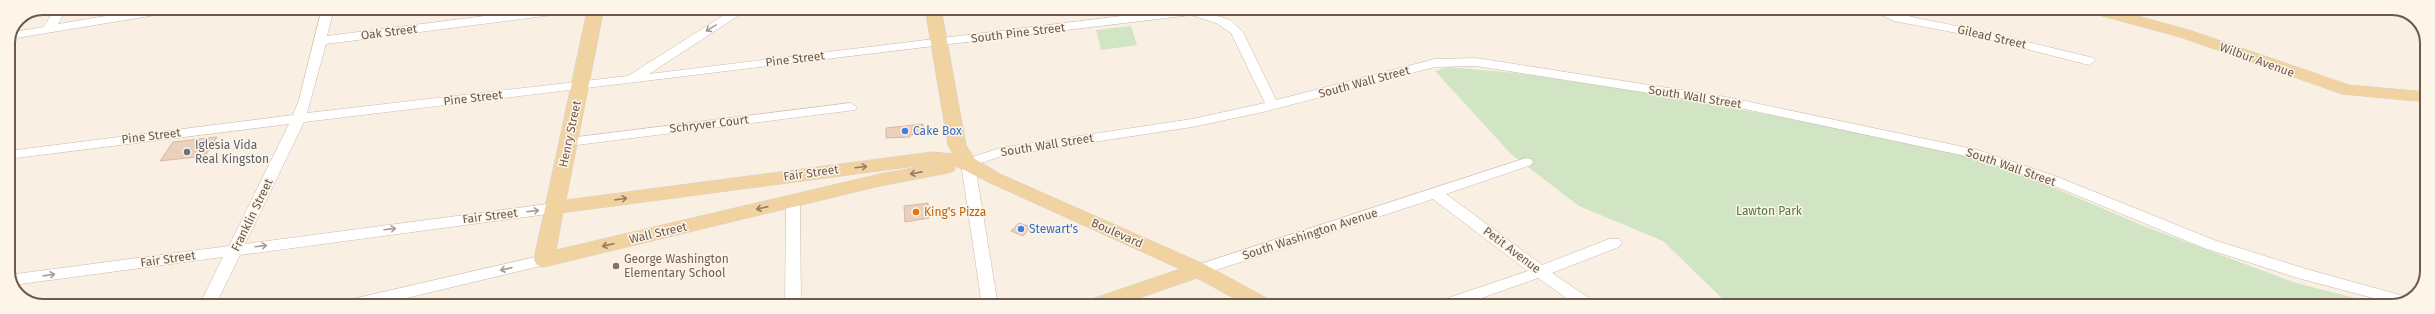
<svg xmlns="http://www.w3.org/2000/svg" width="2435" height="314" viewBox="0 0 2435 314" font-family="'Fira Sans',sans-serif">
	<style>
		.green { fill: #d1e4c3 }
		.building { fill: #ebd0be; stroke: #dcb7a0 }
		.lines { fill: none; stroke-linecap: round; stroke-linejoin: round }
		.minor-casing { stroke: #c8b8ab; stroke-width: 1 }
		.major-casing { stroke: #d6d0cd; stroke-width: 1 }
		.minor { fill: #fff; fill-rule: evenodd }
		.major { fill: #f1d3a2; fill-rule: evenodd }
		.oneway { stroke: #a89b94 }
		.oneway2 { stroke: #957d66 }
		.shop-dot { fill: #3f7fe0; stroke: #fcf5e8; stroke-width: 1.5 }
		.worship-dot { fill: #6b7280; stroke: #fcf5e8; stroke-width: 1.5 }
		.food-dot { fill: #e8710a; stroke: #fcf5e8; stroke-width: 1.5 }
		.education-dot { fill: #8d6e63; stroke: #fcf5e8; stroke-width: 1.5 }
		.labels { text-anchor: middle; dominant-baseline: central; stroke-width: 3; stroke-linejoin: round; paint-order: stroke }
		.street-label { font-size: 12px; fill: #6e584c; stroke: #fcf5e8 }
		.shop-label { font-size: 12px; fill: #366cbe; stroke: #fcf5e8; text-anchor: start }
		.worship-label { font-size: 12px; fill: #5b616d; stroke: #fcf5e8; text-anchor: start }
		.park-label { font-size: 12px; fill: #567849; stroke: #fcf5e8 }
		.food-label { font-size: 12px; fill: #c56008; stroke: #fcf5e8; text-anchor: start }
		.education-label { font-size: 12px; fill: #785e54; stroke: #fcf5e8; text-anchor: start }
		.rim { fill: none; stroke: #6e584c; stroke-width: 2 }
	</style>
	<rect width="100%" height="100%" fill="#f9f0e3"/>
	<g class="green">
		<path d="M1131 26 1137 45 1101 50 1096 30Z"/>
		<path d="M1449 67 1515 73 1635 91 1765 114 1962 154 2029 177 2146 227 2296 283 2387 306H1730L1663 241 1579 206 1511 154 1435 71Z"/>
	</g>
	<g class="building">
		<path d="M923 124 924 133 910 135V137L886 138V128Z"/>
		<path d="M217 137 205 156 160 161 173 142Z"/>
		<path d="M928 203 929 218 905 222 904 206Z"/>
		<path d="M1019 223 1031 227 1023 236 1011 231Z"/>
	</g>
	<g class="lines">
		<defs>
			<g id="minor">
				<path d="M55 8H67L58 24 153 8H180L174 12 10 39 13 32 44 27Z"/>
				<path d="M322 8H334L327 36 547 8H582L576 12 326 44 307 113 628 76 735 8H750L649 74 1186 8H1223L1221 11 1208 13 1230 20 1243 32 1276 100 1435 59 1476 58 1726 97 1978 150 2055 176 2214 240 2306 269 2411 298 2396 304 2298 278 2204 248 2045 182 1975 158 1726 105 1476 66 1435 67 1263 112 1192 127 1002 156 975 165 998 306H982L961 163 963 160 1000 148 1192 119 1265 103 1231 33 1216 23 1191 15 304 122 245 244 555 203 562 208 555 213 240 255 215 306H199L223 257 13 285 8 275 229 246 289 124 8 159V151L293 115 299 100Z"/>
				<path d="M1867 8C1886 8 1902 15 1921 19 1979 30 2036 44 2094 58L2095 61 2089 65 1983 38 1894 21Z"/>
				<path d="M2372 8H2396L2412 16 2408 18 2374 11Z"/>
				<path d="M850 103 857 107 855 110 569 146 562 142 569 138Z"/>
				<path d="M1526 158 1531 159 1533 162 1531 165 1446 194 1542 265 1609 239H1619L1622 243 1619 247 1552 273 1595 302 1597 306H1578L1538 278 1459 306H1434L1436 302 1528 271 1433 199 1204 274H1194L1191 270 1194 266Z"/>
				<path d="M793 196 800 201 801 306H785L786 201Z"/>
				<path d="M544 255 549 256 552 260 549 264 373 306H340L342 302 348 300Z"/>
			</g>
			<g id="major">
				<path d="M588 8H604L566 200 932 152 953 154 948 145 925 8H941L966 145 975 159 1000 174 1206 265 1272 301 1275 306H1248L1197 278 1116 306H1083L1086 301 1180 269 988 182 956 166 954 171 948 173 880 186 544 267 537 265 534 260ZM932 164H934L880 174 556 250 563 213Z"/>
				<path d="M2082 8H2109L2192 31 2349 85 2427 92V102L2342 94 2180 37 2084 11Z"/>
			</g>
		</defs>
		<use href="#minor" class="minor-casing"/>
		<use href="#major" class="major-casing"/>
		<use href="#minor" class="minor"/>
		<use href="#major" class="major"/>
	</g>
	<defs><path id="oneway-shaft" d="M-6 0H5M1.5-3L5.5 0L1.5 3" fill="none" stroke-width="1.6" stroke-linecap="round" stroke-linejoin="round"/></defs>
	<g class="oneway">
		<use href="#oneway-shaft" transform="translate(711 28) rotate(148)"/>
		<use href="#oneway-shaft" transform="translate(533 211) rotate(-7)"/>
		<use href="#oneway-shaft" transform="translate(390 229) rotate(-7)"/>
		<use href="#oneway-shaft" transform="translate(261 246) rotate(-7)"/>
		<use href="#oneway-shaft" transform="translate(506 269) rotate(167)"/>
		<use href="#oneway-shaft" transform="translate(49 275) rotate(-8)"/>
	</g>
	<g class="oneway2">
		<use href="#oneway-shaft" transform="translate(861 167) rotate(-7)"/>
		<use href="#oneway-shaft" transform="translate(916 173) rotate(169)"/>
		<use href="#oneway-shaft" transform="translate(621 199) rotate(-8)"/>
		<use href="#oneway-shaft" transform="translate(762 208) rotate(167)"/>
		<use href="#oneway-shaft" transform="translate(608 245) rotate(167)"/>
	</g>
	<g class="shop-dot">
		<circle cx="905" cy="131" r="4"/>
		<circle cx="1021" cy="229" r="4"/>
	</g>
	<circle class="worship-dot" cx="187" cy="152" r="4"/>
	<circle class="food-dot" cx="916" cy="212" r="4"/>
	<circle class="education-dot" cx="616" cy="266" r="4"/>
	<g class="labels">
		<g class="street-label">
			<text transform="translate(389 32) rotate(-7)">Oak Street</text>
			<text transform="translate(1018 33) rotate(-7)">South Pine Street</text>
			<text transform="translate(1992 37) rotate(13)">Gilead Street</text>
			<text transform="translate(795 59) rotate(-7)">Pine Street</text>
			<text transform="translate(2257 60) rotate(20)">Wilbur Avenue</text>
			<text transform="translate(1364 82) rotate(-15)">South Wall Street</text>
			<text transform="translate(1695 97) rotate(9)">South Wall Street</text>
			<text transform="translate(473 98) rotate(-7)">Pine Street</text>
			<text transform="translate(709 124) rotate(-7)">Schryver Court</text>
			<text transform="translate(570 134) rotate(-78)">Henry Street</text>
			<text transform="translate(151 136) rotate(-7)">Pine Street</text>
			<text transform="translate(1047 145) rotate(-9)">South Wall Street</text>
			<text transform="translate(2011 167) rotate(19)">South Wall Street</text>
			<text transform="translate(811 173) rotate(-8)">Fair Street</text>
			<text transform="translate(252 215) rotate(-64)">Franklin Street</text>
			<text transform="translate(490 216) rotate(-7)">Fair Street</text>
			<text transform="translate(658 233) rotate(-13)">Wall Street</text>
			<text transform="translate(1117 233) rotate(24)">Boulevard</text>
			<text transform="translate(1310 234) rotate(-18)">South Washington Avenue</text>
			<text transform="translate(1512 250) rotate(37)">Petit Avenue</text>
			<text transform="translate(168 259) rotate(-8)">Fair Street</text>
		</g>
		<g class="shop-label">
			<text x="913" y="131">Cake Box</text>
			<text x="1029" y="229">Stewart's</text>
		</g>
		<g class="worship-label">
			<text x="195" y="145">Iglesia Vida<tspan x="195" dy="14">Real Kingston</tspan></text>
		</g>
		<g class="park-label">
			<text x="1769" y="211">Lawton Park</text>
		</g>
		<g class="food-label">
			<text x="924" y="212">King's Pizza</text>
		</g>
		<g class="education-label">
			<text x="624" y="259">George Washington<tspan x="624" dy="14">Elementary School</tspan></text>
		</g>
	</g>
	<path d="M0 0H2435V314H0ZM43 15H2392A28 28 0 0 1 2420 43V271A28 28 0 0 1 2392 299H43A28 28 0 0 1 15 271V43A28 28 0 0 1 43 15Z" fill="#fcf5e8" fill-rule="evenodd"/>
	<path class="rim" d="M43 15H2392A28 28 0 0 1 2420 43V271A28 28 0 0 1 2392 299H43A28 28 0 0 1 15 271V43A28 28 0 0 1 43 15Z"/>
</svg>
